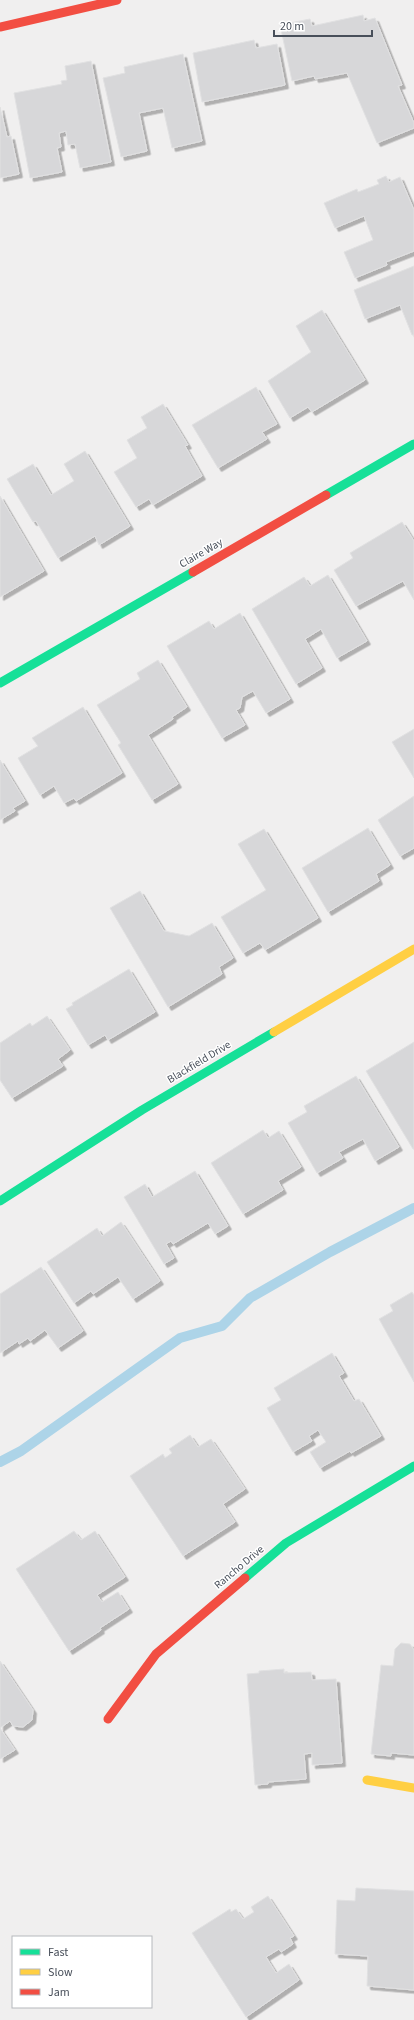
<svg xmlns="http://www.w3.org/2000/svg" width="414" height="2020" viewBox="0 0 414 2020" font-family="'Source Sans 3',sans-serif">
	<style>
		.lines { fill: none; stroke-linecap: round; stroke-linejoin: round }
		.stream { stroke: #add4e8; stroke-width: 10 }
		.building { fill: #d7d7d9; stroke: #e1e1e2; filter: url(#shadow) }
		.fast { stroke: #16e098; stroke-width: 9 }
		.slow { stroke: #ffcf43; stroke-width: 9 }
		.jam { stroke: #f24e42; stroke-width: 9 }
		.labels { text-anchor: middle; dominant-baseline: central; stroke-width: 3; stroke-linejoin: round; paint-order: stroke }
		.street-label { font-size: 11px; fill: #484f5a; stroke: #fff }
	</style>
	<defs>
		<filter id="shadow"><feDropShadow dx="3.5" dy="3.5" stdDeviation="0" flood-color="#0004"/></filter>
	</defs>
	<rect width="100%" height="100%" fill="#f0efef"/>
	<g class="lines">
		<path class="stream" d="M0 1462 21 1451 180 1338 222 1326 250 1298 330 1252 414 1208"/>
	</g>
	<g class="building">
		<path d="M363 15 364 21 375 18 402 85 398 86 414 123V128L377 143 347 73 315 79 314 76 292 81 280 25 310 19 312 26Z"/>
		<path d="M254 40 256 48 277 44 285 85 202 102 193 53Z"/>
		<path d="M183 54 202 141 172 148 163 108 139 113 147 151 121 157 103 78 125 73 124 67Z"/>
		<path d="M91 61 111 162 80 168 75 144 68 145 66 131 59 133 61 147 57 148 62 172 30 178 14 93 62 84 61 81 67 80 65 66Z"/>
		<path d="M0 107 7 137 11 136 19 174 0 178Z"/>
		<path d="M386 176 389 182 400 177 414 210V251L386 262 387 265 355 278 344 252 373 240 364 216 335 228 324 203 357 189 358 192 379 184 377 180Z"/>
		<path d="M414 266V335H412L400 305 365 319 354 290Z"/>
		<path d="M322 310 365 380 312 412 308 407 290 418 268 381 311 352 296 326Z"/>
		<path d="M256 387 277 424 262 432 267 439 218 468 192 425Z"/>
		<path d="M163 404 188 445 185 446 202 476 153 505 149 499 136 507 114 472 137 458 127 440 147 428 141 417Z"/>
		<path d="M85 451 130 526 99 545 95 536 58 558 36 521 33 522 7 479 33 464 51 495 74 481 64 464Z"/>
		<path d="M0 496 44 571 0 597Z"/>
		<path d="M402 522 414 541V600L403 581 356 606 334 570 353 558 350 553Z"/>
		<path d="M328 575 367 641 337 658 321 629 305 639 322 668 296 684 252 609 304 577 310 586Z"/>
		<path d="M240 613 290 699 266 713 253 691 242 697 240 708 236 710 245 725 222 738 167 646 209 621 214 629Z"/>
		<path d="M158 660 187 707 172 717 173 719 148 735 178 784 152 800 118 745 121 743 97 705 140 679 137 673Z"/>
		<path d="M83 707 122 773 76 801 74 798 64 803 54 786 40 795 18 758 38 746 32 738Z"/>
		<path d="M414 729V778L392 742Z"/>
		<path d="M0 760 25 801 13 808 15 811 0 820Z"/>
		<path d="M414 796V848L400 856 378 820Z"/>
		<path d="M368 828 390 865 376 874 379 881 328 912 302 868Z"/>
		<path d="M264 829 318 918 265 950 260 943 243 953 221 917 266 890 238 844Z"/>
		<path d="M140 891 164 931 189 936 212 923 233 958 219 967 222 974 168 1007 110 908Z"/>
		<path d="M129 969 155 1012 108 1040 105 1035 88 1045 66 1009 73 1005 72 1003Z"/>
		<path d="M47 1016 70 1050 58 1059 63 1066 12 1098 0 1080V1043L30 1023 32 1026Z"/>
		<path d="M414 1042V1149H413L366 1071Z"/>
		<path d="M356 1076 399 1147 375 1161 363 1139 339 1152 343 1158 317 1173 288 1123 307 1112 304 1106Z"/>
		<path d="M263 1130 268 1138 279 1131 301 1167 278 1181 283 1190 243 1214 211 1163Z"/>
		<path d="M195 1171 228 1226 215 1234 208 1223 173 1244 171 1241 166 1244 174 1258 164 1264 124 1197 145 1184 152 1197Z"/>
		<path d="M121 1222 160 1281 133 1299 118 1277 93 1294 91 1291 74 1303 47 1262 97 1228 102 1236Z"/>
		<path d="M41 1267 83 1331 58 1348 45 1330 30 1341 28 1338 19 1344 18 1341 0 1353V1294Z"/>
		<path d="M412 1292 414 1295V1382L379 1319 393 1311 390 1305Z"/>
		<path d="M332 1353 344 1373 339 1376 354 1401 359 1399 381 1436 351 1453 350 1451 320 1468 310 1452 326 1442 318 1430 309 1436 312 1441 293 1452 267 1408 281 1400 274 1388Z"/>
		<path d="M190 1435 198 1447 211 1439 245 1489 223 1504 235 1522 183 1556 130 1476 163 1454 165 1458 172 1453 169 1449Z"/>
		<path d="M74 1531 81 1540 95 1531 125 1577 97 1595 102 1602 118 1592 129 1609 100 1628 101 1630 69 1651 16 1569Z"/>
		<path d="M401 1643 410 1644 414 1650V1755L391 1753V1756L371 1754 381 1665 393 1666 395 1649Z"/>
		<path d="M0 1661 33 1710 32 1720 23 1727 13 1726 10 1721 0 1728 15 1750 0 1759Z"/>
		<path d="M284 1669V1673L311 1672 312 1680 336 1679 342 1763 312 1765V1753L304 1754 306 1779 268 1782V1784L255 1785 247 1674 259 1673V1671Z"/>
		<path d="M356 1888 414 1891V1990L367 1986 368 1956 335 1954 337 1900 355 1901Z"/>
		<path d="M268 1896 294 1936 290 1938 293 1944 281 1952 279 1949 266 1957 276 1973 289 1964 299 1980 246 2017 192 1933 230 1909 231 1912 236 1909 243 1919 254 1912 251 1907Z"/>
	</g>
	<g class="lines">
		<g class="fast">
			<path d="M326 495 414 444"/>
			<path d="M0 683 193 572"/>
			<path d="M0 1201 142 1110 274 1032"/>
			<path d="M245 1578 286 1543 414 1466"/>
		</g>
		<g class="slow">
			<path d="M274 1032 414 949"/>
			<path d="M367 1780 414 1788"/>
		</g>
		<g class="jam">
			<path d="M0 27 117 0"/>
			<path d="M193 572 326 495"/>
			<path d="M108 1719 156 1654 245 1578"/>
		</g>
	</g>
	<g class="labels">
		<g class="street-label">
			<text transform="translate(201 553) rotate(-30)">Claire Way</text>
			<text transform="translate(199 1062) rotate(-31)">Blackfield Drive</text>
			<text transform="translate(239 1567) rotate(-40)">Rancho Drive</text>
		</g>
	</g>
	<rect x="12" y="1936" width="140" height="72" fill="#ffffff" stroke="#b6b9bd"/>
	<rect x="20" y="1949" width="20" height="6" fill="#16e098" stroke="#b6b9bd"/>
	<text x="48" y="1956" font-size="12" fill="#484f5a">Fast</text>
	<rect x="20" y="1969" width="20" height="6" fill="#ffcf43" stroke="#b6b9bd"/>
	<text x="48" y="1976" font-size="12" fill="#484f5a">Slow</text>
	<rect x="20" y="1989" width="20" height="6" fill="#f24e42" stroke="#b6b9bd"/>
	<text x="48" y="1996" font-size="12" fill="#484f5a">Jam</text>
	<path d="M274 30v6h98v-6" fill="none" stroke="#484f5a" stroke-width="2"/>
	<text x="280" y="30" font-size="12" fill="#484f5a" stroke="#ffffff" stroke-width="3" paint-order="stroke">20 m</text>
</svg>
